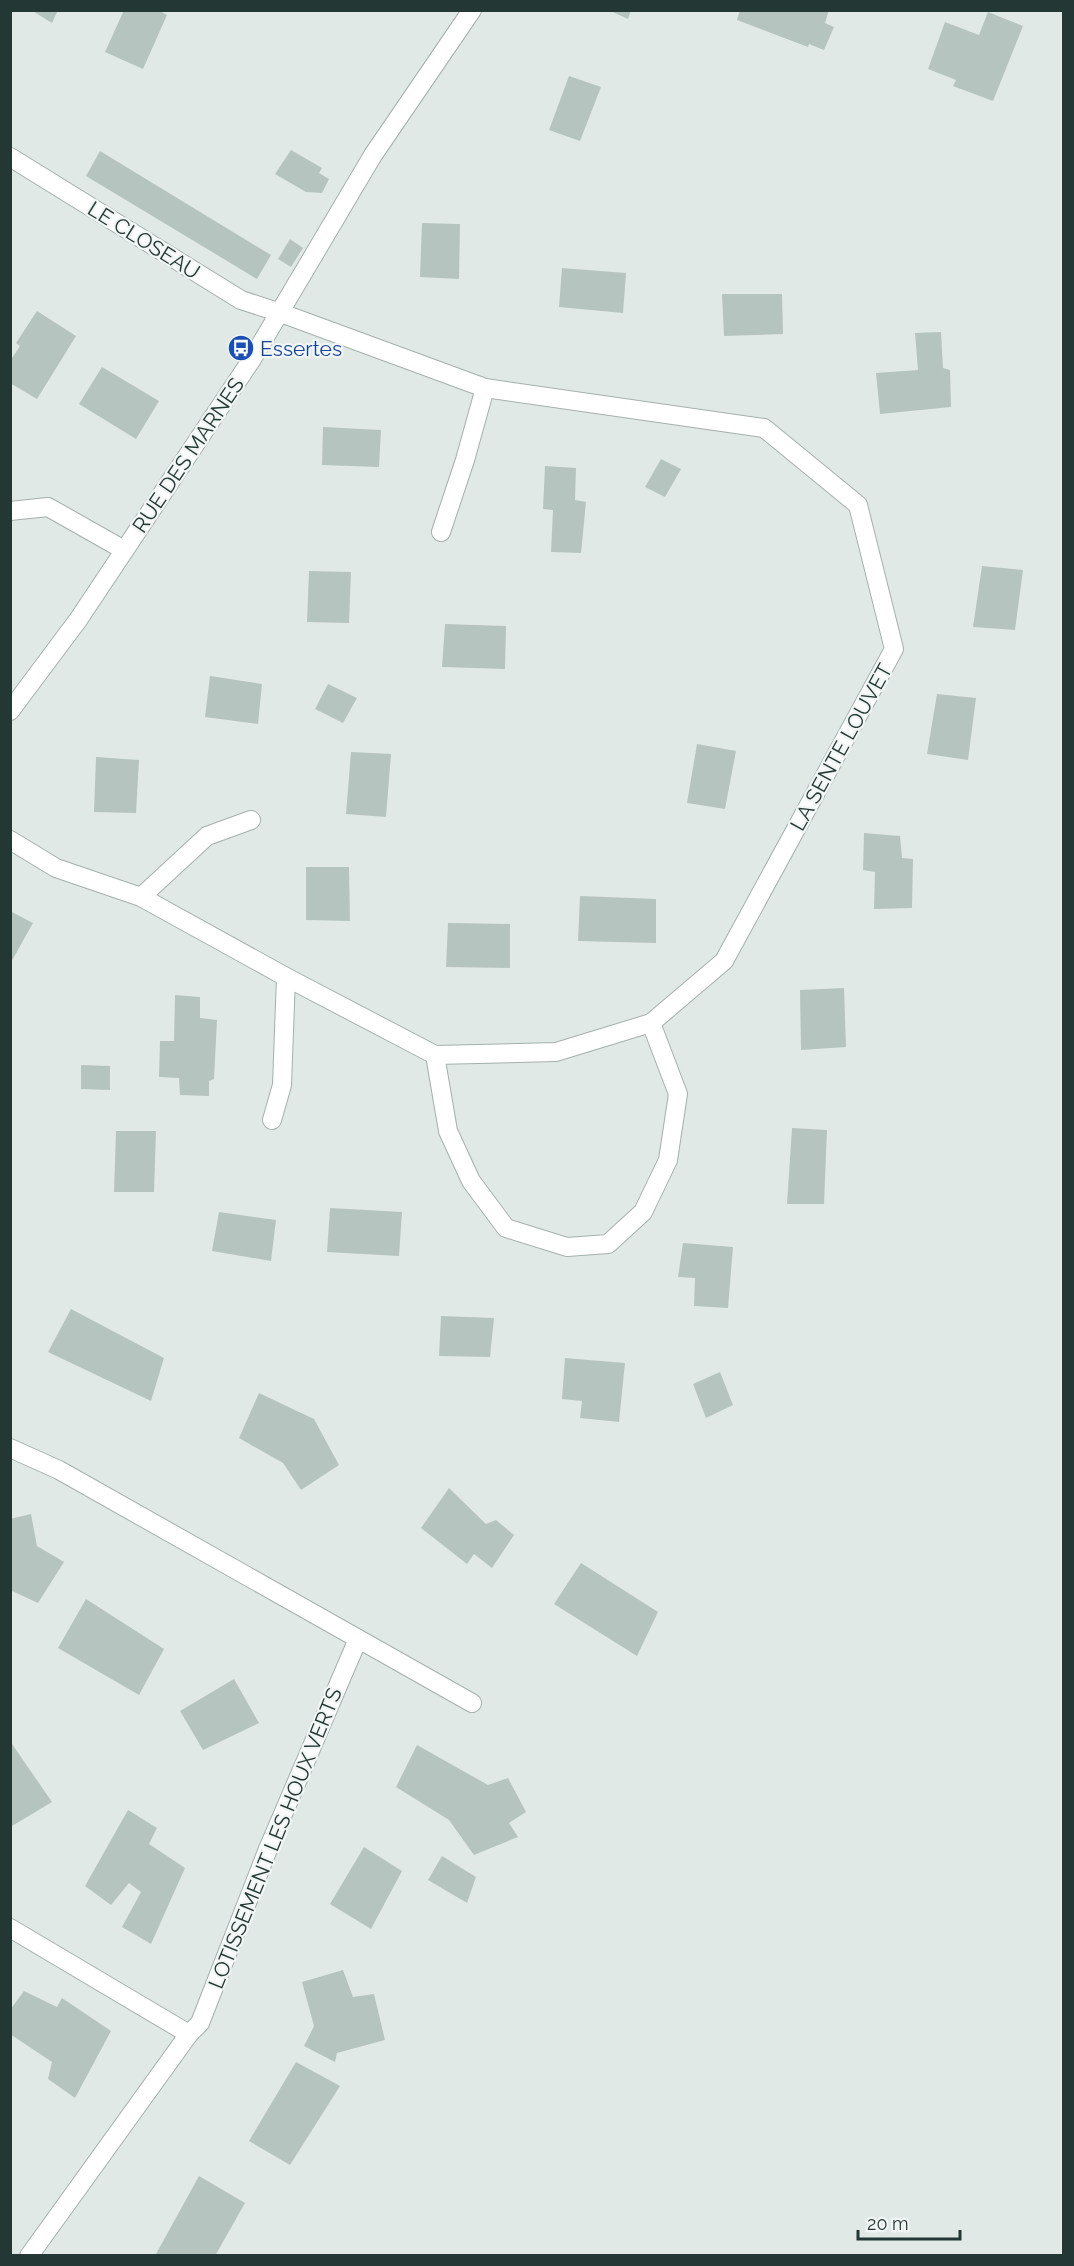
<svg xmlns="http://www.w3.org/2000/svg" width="1074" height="2266" viewBox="0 0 1074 2266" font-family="Raleway,sans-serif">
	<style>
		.building { fill: #b6c4bf }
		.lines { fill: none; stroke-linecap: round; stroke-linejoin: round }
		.minor-casing { stroke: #a4b0ad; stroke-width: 20 }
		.minor { stroke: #fff; stroke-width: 18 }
		.labels { text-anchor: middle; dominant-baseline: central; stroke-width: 4.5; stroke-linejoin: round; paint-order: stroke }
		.street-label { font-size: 21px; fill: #233834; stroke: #f1f6f4 }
		.transit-label { font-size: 21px; fill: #164399; stroke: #f1f6f4; text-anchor: start }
	</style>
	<rect width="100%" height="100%" fill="#e1e9e6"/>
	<g class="building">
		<path d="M31 10H58L52 23Z"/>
		<path d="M124 10H158L167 15 143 69 105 52Z"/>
		<path d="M608 10H631L628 19Z"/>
		<path d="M740 10H829L825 23 834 27 824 50 809 44 808 47 737 20Z"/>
		<path d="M988 12 1023 26 993 101 953 86 956 80 928 69 945 22 979 35Z"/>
		<path d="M569 76 601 87 580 141 549 130Z"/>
		<path d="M291 150 322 168 319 173 329 179 322 193 306 192 275 174Z"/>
		<path d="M100 151 271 255 257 279 86 176Z"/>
		<path d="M422 223 460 224 459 279 420 277Z"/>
		<path d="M290 239 303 248 291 267 278 259Z"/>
		<path d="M562 268 626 273 623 313 559 307Z"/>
		<path d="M722 294H782L783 334 724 336Z"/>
		<path d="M37 311 76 336 37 399 10 383V361L20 346 16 343Z"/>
		<path d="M941 332 943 368 950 370 951 407 880 414 876 373 918 370 915 333Z"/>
		<path d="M102 367 159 401 136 439 79 404Z"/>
		<path d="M323 427 381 430 379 467 322 465Z"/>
		<path d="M661 459 681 469 665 497 645 487Z"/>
		<path d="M545 466 576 468 575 500 586 502 581 553 551 552 553 510 543 509Z"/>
		<path d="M982 566 1023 570 1015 630 973 627Z"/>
		<path d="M309 571 351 572 349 623 307 622Z"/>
		<path d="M445 624 506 626 505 669 442 667Z"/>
		<path d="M210 676 262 684 258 724 205 717Z"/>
		<path d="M328 684 357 698 343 723 315 709Z"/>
		<path d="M937 694 976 698 968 760 927 754Z"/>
		<path d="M697 744 736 751 725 809 687 803Z"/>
		<path d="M351 752 391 754 386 817 346 814Z"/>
		<path d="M96 757 139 760 136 813 94 812Z"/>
		<path d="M864 833 900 836 902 858 913 859 912 908 874 909 875 872 863 870Z"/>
		<path d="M306 867H349L350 921 306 920Z"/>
		<path d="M580 896 656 899V943L578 941Z"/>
		<path d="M10 911 33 923 10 964Z"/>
		<path d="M448 923 510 924V968L446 967Z"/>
		<path d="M844 988 846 1047 801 1050 800 990Z"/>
		<path d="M175 995 200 997V1018L217 1020 214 1079 209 1081V1096L180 1095 179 1078 159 1077 160 1041H174Z"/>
		<path d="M81 1065 110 1066V1090L81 1089Z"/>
		<path d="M792 1128 827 1130 824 1204H787Z"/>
		<path d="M116 1131H156L154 1192H114Z"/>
		<path d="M330 1208 402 1212 399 1256 327 1252Z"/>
		<path d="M219 1212 276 1220 271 1261 212 1251Z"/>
		<path d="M683 1243 733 1247 728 1308 694 1306 695 1278 678 1277Z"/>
		<path d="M71 1309 164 1358 151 1401 48 1352Z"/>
		<path d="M441 1316 494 1318 490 1357 439 1356Z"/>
		<path d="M565 1358 625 1363 619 1422 580 1418 582 1401 562 1399Z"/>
		<path d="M720 1372 733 1405 706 1418 693 1384Z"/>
		<path d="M259 1393 314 1419 339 1465 301 1490 283 1463 239 1438Z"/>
		<path d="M449 1488 486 1524 496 1520 514 1535 492 1568 474 1554 467 1564 421 1528Z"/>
		<path d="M31 1514 37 1546 64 1562 38 1603 10 1590V1519Z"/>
		<path d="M581 1563 658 1612 637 1656 554 1604Z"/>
		<path d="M86 1599 164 1649 139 1695 58 1648Z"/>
		<path d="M234 1679 259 1723 203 1750 180 1711Z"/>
		<path d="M10 1741 52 1802 12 1826 10 1824Z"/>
		<path d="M417 1745 488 1785 508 1778 526 1812 509 1823 518 1837 474 1855 449 1820 396 1787Z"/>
		<path d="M128 1810 157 1828 149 1844 185 1868 151 1944 122 1927 141 1892 129 1883 111 1905 85 1886Z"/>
		<path d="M364 1847 402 1871 371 1929 330 1904Z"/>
		<path d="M442 1856 476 1877 467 1903 428 1880Z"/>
		<path d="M343 1970 353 1997 374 1994 385 2040 337 2053 335 2062 304 2046 314 2026 302 1982Z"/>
		<path d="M24 1991 57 2007 62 1998 111 2031 75 2098 48 2079 52 2062 10 2034V2010Z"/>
		<path d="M296 2062 340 2086 290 2165 249 2141Z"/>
		<path d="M199 2176 245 2203 215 2256H158L156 2254Z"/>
	</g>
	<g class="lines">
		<defs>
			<g id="minor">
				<path d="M10 157 241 300 281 313 485 388 764 428 858 505 894 649 724 961 651 1023 556 1052 435 1055 286 977 282 1085 272 1120"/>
				<path d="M10 511 48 507 124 550"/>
				<path d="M441 532 465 460 485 388"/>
				<path d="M10 711 78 620 252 359 373 155 472 10"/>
				<path d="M10 840 56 868 141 897 286 977"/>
				<path d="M141 897 207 836 251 820"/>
				<path d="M435 1055 448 1131 471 1181 506 1228 567 1247 608 1244 643 1212 668 1160 678 1094 651 1023"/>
				<path d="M10 1448 59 1470 472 1703"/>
				<path d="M10 1928 189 2034 200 2023 268 1849 358 1639"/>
				<path d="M29 2256 189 2034"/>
			</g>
		</defs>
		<use href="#minor" class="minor-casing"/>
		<use href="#minor" class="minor"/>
	</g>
	<defs>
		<symbol id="bus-disc" viewBox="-11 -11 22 22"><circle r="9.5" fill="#1a4fb4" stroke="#f1f6f4"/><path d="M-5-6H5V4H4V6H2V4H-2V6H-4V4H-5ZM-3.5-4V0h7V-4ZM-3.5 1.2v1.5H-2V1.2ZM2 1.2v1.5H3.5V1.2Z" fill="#fff"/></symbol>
	</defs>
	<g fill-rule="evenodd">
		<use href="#bus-disc" x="226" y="333" width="30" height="30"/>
	</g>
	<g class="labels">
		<g class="street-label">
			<text transform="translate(144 240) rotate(32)">LE CLOSEAU</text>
			<text transform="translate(188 455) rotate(-56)">RUE DES MARNES</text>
			<text transform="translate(841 747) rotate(-61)">LA SENTE LOUVET</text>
			<text transform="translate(275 1838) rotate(-68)">LOTISSEMENT LES HOUX VERTS</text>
		</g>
		<g class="transit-label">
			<text x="260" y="348">Essertes</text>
		</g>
	</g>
	<rect width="1074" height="2266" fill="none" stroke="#233834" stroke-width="24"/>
	<path d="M858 2230v9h102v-9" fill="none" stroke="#233834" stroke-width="3"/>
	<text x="867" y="2230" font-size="18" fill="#233834" stroke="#f1f6f4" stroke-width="4.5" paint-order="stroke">20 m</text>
</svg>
